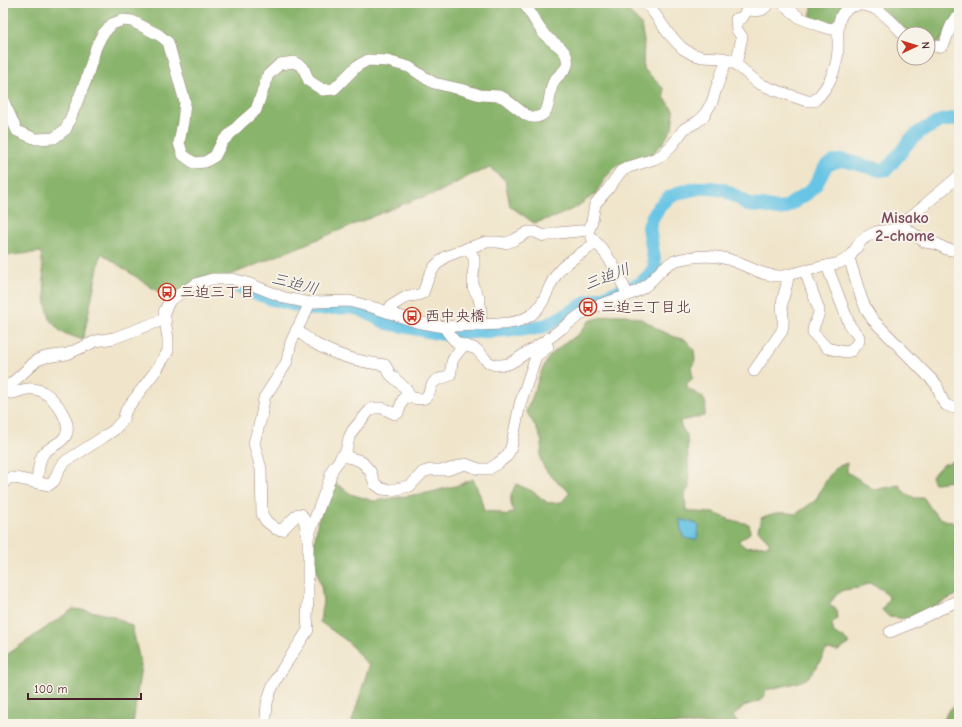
<svg xmlns="http://www.w3.org/2000/svg" width="962" height="727" viewBox="0 0 962 727" font-family="'Comic Neue','Klee One',sans-serif">
	<style>
		.forest { fill: #89b46c; stroke: #6a6a4c }
		.water { fill: #67c4e5; stroke: #587288 }
		.lines { fill: none; stroke-linecap: round; stroke-linejoin: round }
		.river { stroke: #67c4e5; stroke-width: 14 }
		.minor-casing { stroke: #9d827b; stroke-width: 12 }
		.minor { stroke: #fff; stroke-width: 11 }
		.labels { text-anchor: middle; dominant-baseline: central; stroke-width: 4; stroke-linejoin: round; paint-order: stroke }
		.poi-label { font-size: 15px; fill: #4a1f2b; stroke: #f7f3e8; text-anchor: start }
		.neighbourhood-label { font-size: 16px; font-weight: bold; fill: #794961; stroke: #f7f3e8 }
		.water-label { font-size: 16px; font-style: italic; fill: #535163; stroke: #f7f3e8 }
	</style>
	<rect width="100%" height="100%" fill="#f7f3e8"/>
	<filter id="ink" filterUnits="userSpaceOnUse"><feTurbulence type="fractalNoise" baseFrequency=".025" numOctaves="2"/><feDisplacementMap in="SourceGraphic" scale="8" xChannelSelector="R" yChannelSelector="G"/><feConvolveMatrix kernelMatrix="1 2 1 2 8 2 1 2 1" color-interpolation-filters="sRGB"/></filter>
	<filter id="wash" filterUnits="userSpaceOnUse"><feTurbulence type="fractalNoise" baseFrequency=".012" numOctaves="4" result="noise"/><feDisplacementMap in="SourceGraphic" scale="16" xChannelSelector="R" yChannelSelector="G"/><feGaussianBlur stdDeviation="0.9" result="paint"/><feColorMatrix in="noise" values="0 0 0 0 0 0 0 0 0 0 0 0 0 0 0 0 0 1.4 0 .05"/><feComposite in="paint" operator="in"/></filter>
	<g filter="url(#wash)">
		<rect width="100%" height="100%" fill="#f0e5cb"/>
		<g class="forest">
			<path d="M3 3H614L629 11 641 25 644 41 643 68 664 89V97L674 111 672 128 663 143 651 155 631 160 618 165 606 177 595 194 575 208 555 217 534 223 510 206 505 180 490 168 471 175 437 193 413 200 170 300 101 253 83 340 61 332 50 320 46 304 41 252 3 256Z"/>
			<path d="M813 3H847L834 26 810 18Z"/>
			<path d="M877 3H959V14L940 42 928 43V34H910L900 24 880 8Z"/>
			<path d="M609 315H626L639 318 649 323 659 330 675 337 686 340 694 350 695 360 691 368 693 378 690 381 687 383V388C701 396 710 398 704 416L680 421 681 427 687 435 689 487 685 494 686 510 695 512 714 513 731 520 749 524 750 533 738 541 745 547 770 545C769 540 762 535 758 530L761 518C774 512 782 512 796 514L816 500 821 489 829 476 837 467 847 463V472L865 483 874 490 899 485 905 493 915 498H924C935 516 938 519 959 524V594L944 601 932 608 908 619 889 617 882 610 889 598 881 589 870 583 858 588 844 590 836 595 829 605 836 609 837 619 832 624 834 634 844 637 849 644 838 651 826 650C822 658 814 674 806 679 796 684 778 687 766 690L762 700 744 706 733 716 738 724H351L369 666 347 641 320 622 323 601 321 586 313 557 315 539 318 520 335 483 351 494 373 501 427 493 459 485 473 479 480 495 484 511 498 512 506 516 514 511C508 500 511 494 516 484L532 491 548 503 562 502 570 492C560 484 544 473 541 460 539 455 542 450 542 445 542 436 531 419 526 411L532 398 541 372 549 357 564 343 578 335 589 321Z"/>
			<path d="M959 459V479C955 481 939 483 934 483L931 477 942 465Z"/>
			<path d="M73 609 96 612 112 616 132 626 141 666 133 724H3V660L8 654Z"/>
			<path d="M959 702V724H942L948 711Z"/>
		</g>
		<path class="water" d="M680 519 697 524 699 526 697 539 696 540 684 538 681 530Z"/>
		<g class="lines">
			<path class="river" d="M236 286 272 299 312 309 350 307 362 310 387 323 442 334 537 328 547 325 588 302 640 284 650 275 655 266 649 227 652 218 659 207 668 198 681 192 699 188H710L724 190 742 200 747 205 763 206 777 209 785 208 809 192 816 184 826 166 834 162 843 160 880 170 887 169 901 152 909 141 921 131 941 121 959 118"/>
		</g>
	</g>
	<g filter="url(#ink)">
		<g class="lines">
			<defs>
				<g id="minor">
					<path d="M647 3 668 33 682 48 692 54 702 57 723 58 729 60 736 64 758 83 772 89 807 101H814C830 87 839 64 838 43 838 33 837 28 840 18 842 13 847 8 853 6 874 0 892 21 904 35"/>
					<path d="M782 3 800 18 824 27 831 29 837 27"/>
					<path d="M928 45C932 46 938 47 941 46 948 44 947 23 959 17"/>
					<path d="M736 64 742 37 737 30 736 19 742 18 747 10C760 10 760 14 769 3"/>
					<path d="M3 100 17 131 36 139 54 138 66 129 86 80 96 47 102 35 112 24 123 20 132 21 159 35 168 42 185 102 183 122 179 143 183 155 194 163 205 162 215 156 222 142 241 123 256 110 268 75 280 64 294 62 303 67 309 81 323 90 334 89 357 66 368 60 387 61 409 67 424 77 434 83 464 90 480 95 499 96 504 98 526 115C530 117 533 118 537 117 552 114 548 94 553 83 558 72 572 71 566 55 562 45 550 42 544 34 536 24 531 13 524 3"/>
					<path d="M901 225 925 242 937 244 946 249 959 251"/>
					<path d="M592 238 602 249 612 263 628 295"/>
					<path d="M468 248 474 258V267L473 276V287L479 298 481 311 480 325"/>
					<path d="M849 258 861 297 866 309 873 320 936 384C940 391 941 401 946 405 950 407 955 408 959 409"/>
					<path d="M805 271 819 310C819 319 812 325 813 333L827 348 845 352 851 351 859 341V337L850 326 827 266"/>
					<path d="M388 312 391 306 401 300 408 296 418 295 423 293 429 276 435 266 445 257 468 248 487 242H497L506 243 514 240 528 232H535L544 236 558 233 589 230 592 221 595 204 608 189 621 171 629 167 654 159 662 155 673 144 684 129 697 122 703 117 712 102 716 89 727 59"/>
					<path d="M444 327C456 326 468 325 481 325 497 324 517 325 531 315 547 303 547 285 559 271 567 261 585 251 596 243"/>
					<path d="M296 330C302 334 308 339 314 343 336 356 360 362 385 365L390 374 407 390 410 397"/>
					<path d="M754 371 782 331C785 322 782 313 782 304 783 294 788 285 788 275"/>
					<path d="M3 387 11 384 37 360 46 357 67 354 96 341 114 338 165 319"/>
					<path d="M3 389 5 392C15 396 19 389 28 389 32 388 40 390 43 392 55 398 75 425 64 438 59 444 50 447 44 453 39 458 38 474 37 482"/>
					<path d="M341 457H347L358 460 363 463 370 471 375 484 382 489 391 490 410 486 423 472 430 470H447L465 464 479 469H489L497 464 507 456 511 448 520 404 536 356 548 347"/>
					<path d="M3 484 8 478H15L49 485 54 481 60 467 66 461 102 438 114 430 123 420 126 410 157 369 168 351V339L164 312 170 300 181 293 196 284 212 279H233L250 284 285 298 310 303 315 302 349 301 375 308 417 322 444 327C449 333 452 341 460 344 466 347 472 346 477 350 484 356 485 363 496 365 499 365 505 365 508 364 514 362 520 357 526 353 538 346 550 338 561 329 570 323 578 315 588 310 606 300 627 299 644 287 655 279 663 264 677 260 697 255 717 254 736 262 751 268 766 277 782 276L839 263 849 258 861 241 866 237 876 232 896 229 959 176"/>
					<path d="M308 537 329 481 332 470 346 451 349 438 353 430 370 410 374 408H382L395 414 398 413 403 399 405 397C411 397 416 399 422 399 431 397 429 386 435 381 439 378 446 378 450 375 452 370 451 366 452 362 454 356 460 350 464 345"/>
					<path d="M890 632 907 625 959 600"/>
					<path d="M266 724V716L267 703 271 690 281 671 308 630 307 616 308 601V538L304 519 301 514H298L282 530 276 529 266 521 262 514 261 469 254 443 261 418 264 398 284 367 287 361 291 342 310 303"/>
				</g>
			</defs>
			<use href="#minor" class="minor-casing"/>
			<use href="#minor" class="minor"/>
		</g>
	</g>
	<defs>
		<symbol id="bus-ring" viewBox="-11 -11 22 22"><circle r="9.5" fill="#f7f3e8" stroke="#c8321e" stroke-width="1.5"/><path d="M-5-6H5V4H4V6H2V4H-2V6H-4V4H-5ZM-3.5-4V0h7V-4ZM-3.5 1.2v1.5H-2V1.2ZM2 1.2v1.5H3.5V1.2Z" fill="#c8321e"/></symbol>
	</defs>
	<g fill-rule="evenodd">
		<use href="#bus-ring" x="157" y="282" width="20" height="20"/>
		<use href="#bus-ring" x="578" y="297" width="20" height="20"/>
		<use href="#bus-ring" x="402" y="306" width="20" height="20"/>
	</g>
	<g class="labels">
		<g class="poi-label">
			<text x="180" y="292">三迫三丁目</text>
			<text x="601" y="307">三迫三丁目北</text>
			<text x="425" y="316">西中央橋</text>
		</g>
		<g class="neighbourhood-label">
			<text x="905" y="218">Misako<tspan x="905" dy="18">2-chome</tspan></text>
		</g>
		<g class="water-label">
			<text transform="translate(607 277) rotate(-21)">三迫川</text>
			<text transform="translate(295 284) rotate(14)">三迫川</text>
		</g>
	</g>
	<rect width="962" height="727" fill="none" stroke="#f7f3e8" stroke-width="16"/>
	<g transform="translate(916 46) rotate(86)"><circle r="19" fill="#f7f3e8" stroke="#b29e9c"/>
	<path d="M0-3L7 15L0 10L-7 15Z" fill="#c8321e"/>
	<text y="-6" font-size="11" font-weight="bold" text-anchor="middle" fill="#4a1f2b">N</text>
	</g>
	<path d="M28 693v6h113v-6" fill="none" stroke="#4a1f2b" stroke-width="2"/>
	<text x="34" y="693" font-size="12" fill="#4a1f2b" stroke="#f7f3e8" stroke-width="3" paint-order="stroke">100 m</text>
</svg>
